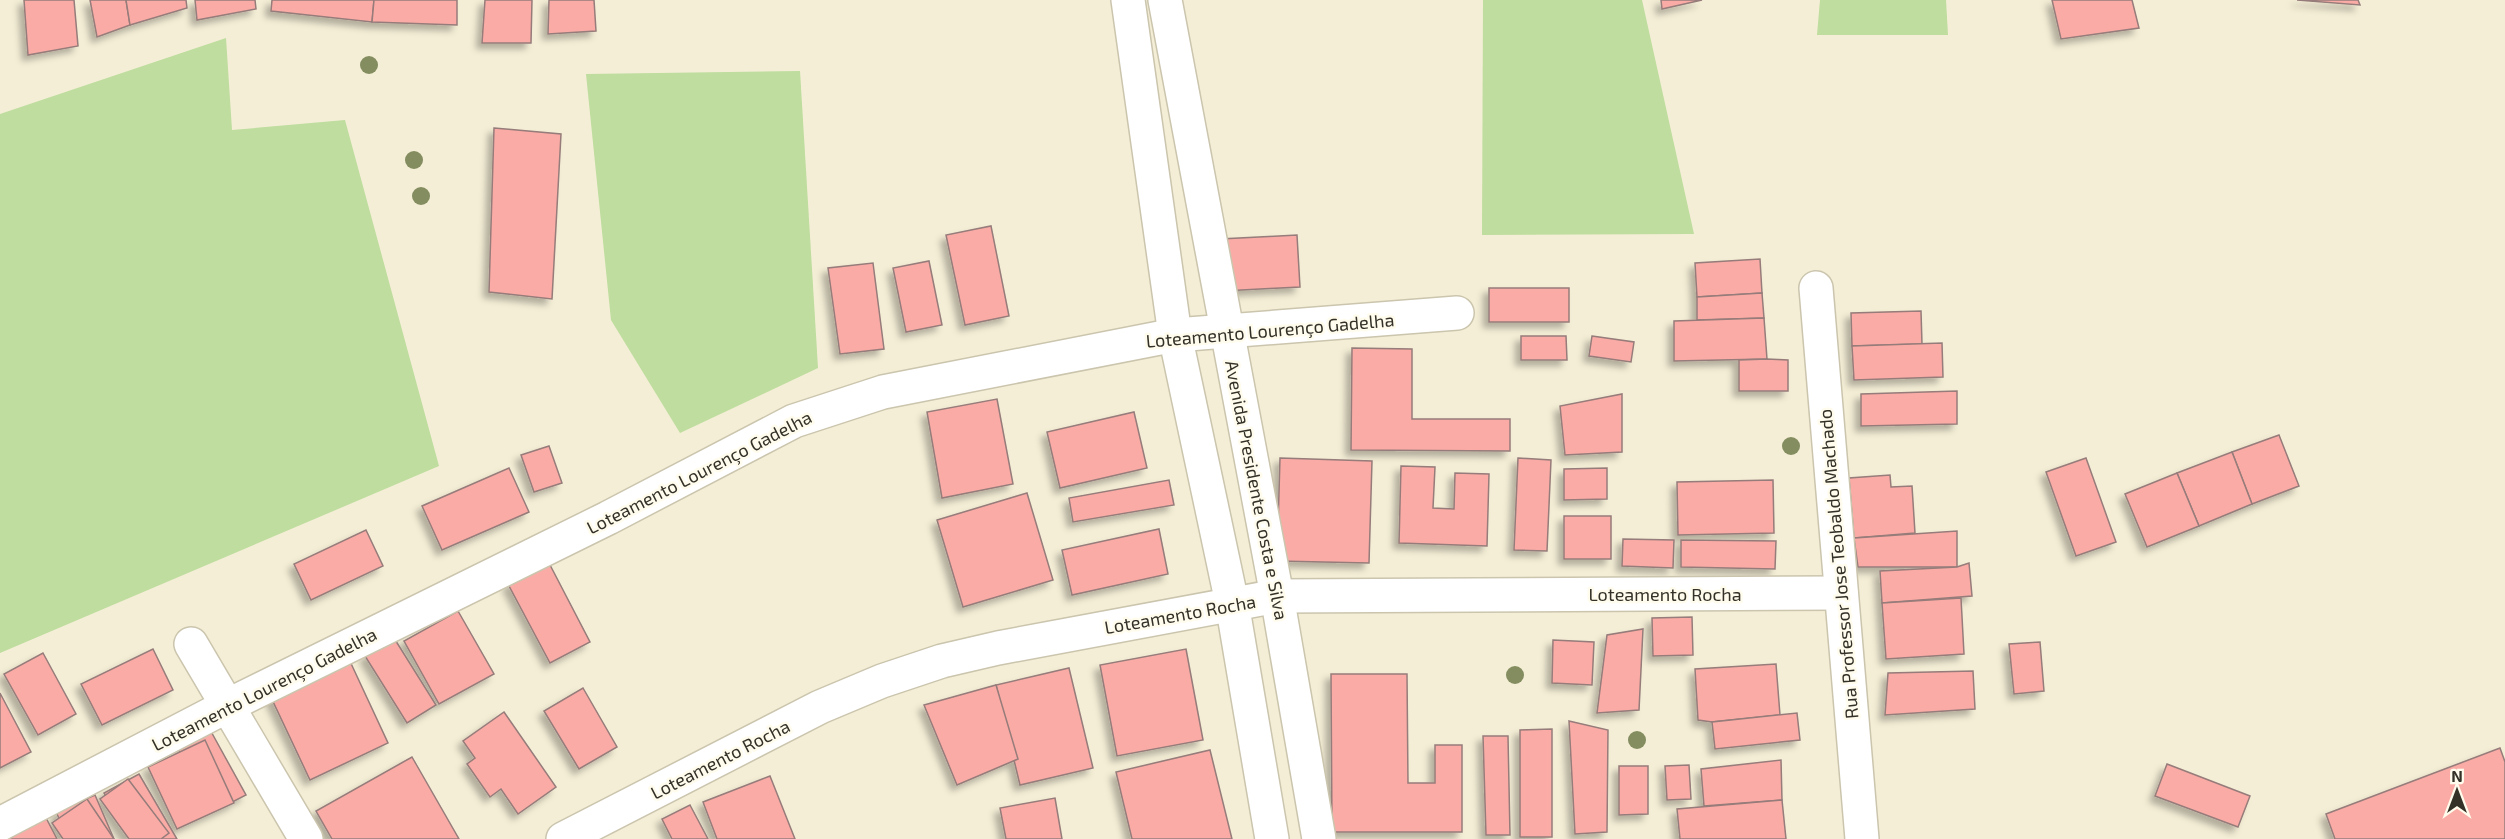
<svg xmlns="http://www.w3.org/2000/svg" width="2505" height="839" viewBox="0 0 2505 839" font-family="'Exo 2',sans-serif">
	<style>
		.green { fill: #bedd9e }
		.building { fill: #faaba5; stroke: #967c7a; stroke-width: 1.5; filter: url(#shadow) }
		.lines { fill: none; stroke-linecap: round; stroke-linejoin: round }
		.minor-casing { stroke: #cbc5ae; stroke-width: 36 }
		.minor { stroke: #fff; stroke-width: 33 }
		.tree { fill: #838d60 }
		.labels { text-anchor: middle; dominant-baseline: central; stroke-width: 5; stroke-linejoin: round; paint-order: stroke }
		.street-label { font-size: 18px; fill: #333128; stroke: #fffced }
	</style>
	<defs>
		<filter id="shadow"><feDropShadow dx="-5.5" dy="5.5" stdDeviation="3" flood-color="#0004"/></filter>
	</defs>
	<rect width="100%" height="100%" fill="#f4eed6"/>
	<g class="green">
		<path d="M1483 0H1642L1694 234 1482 235Z"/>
		<path d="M1820 0H1946L1948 35H1817Z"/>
		<path d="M226 38 232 130 345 120 439 466 0 653V114Z"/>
		<path d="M800 71 818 368 680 433 611 320 586 74Z"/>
	</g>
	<g class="building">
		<path d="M24 0H74L78 46 28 55Z"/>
		<path d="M90 0H126L130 25 97 37Z"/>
		<path d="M126 0H186L187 8 130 25Z"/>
		<path d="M195 0H255L256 9 197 20Z"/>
		<path d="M272 0H374L372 22 271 11Z"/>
		<path d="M374 0H457V25L372 22Z"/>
		<path d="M485 0H532L531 43H482Z"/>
		<path d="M549 0H594L596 31 548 34Z"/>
		<path d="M1661 0H1702L1662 9Z"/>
		<path d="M2052 0H2132L2139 28 2061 39Z"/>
		<path d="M2297 0H2358L2360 5Z"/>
		<path d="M494 128 561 134 552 299 489 292Z"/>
		<path d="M991 226 1009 316 965 325 946 235Z"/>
		<path d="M1297 235 1300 287 1223 291 1220 239Z"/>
		<path d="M1760 259 1762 293 1697 297 1695 263Z"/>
		<path d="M929 261 942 325 906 332 893 268Z"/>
		<path d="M873 263 884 349 840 354 828 268Z"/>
		<rect x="1489" y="288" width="80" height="34"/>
		<path d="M1762 293 1764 318 1697 320V297Z"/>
		<path d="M1921 311 1922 344 1852 346 1851 313Z"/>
		<path d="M1764 318 1767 359 1674 361V321Z"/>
		<path d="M1521 336H1566L1567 360H1521Z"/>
		<path d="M1592 336 1634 342 1631 362 1589 356Z"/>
		<path d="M1942 343 1943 377 1854 380 1852 346Z"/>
		<path d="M1352 348 1412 349V419H1510V451L1351 450Z"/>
		<path d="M1767 359 1788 360V391H1739V360Z"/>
		<path d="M1957 391V424L1861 426V394Z"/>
		<path d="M1622 394V452L1565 455 1560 406Z"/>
		<path d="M997 399 1013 484 942 498 927 412Z"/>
		<path d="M1134 412 1147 468 1060 488 1047 432Z"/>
		<path d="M2279 435 2299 486 2252 504 2232 452Z"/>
		<path d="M549 446 562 483 534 492 521 455Z"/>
		<path d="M2232 452 2252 504 2199 526 2177 473Z"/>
		<path d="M1280 458 1372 461 1369 563 1277 561Z"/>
		<path d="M1518 458 1551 460 1547 551 1514 550Z"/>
		<path d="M2086 458 2116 542 2076 556 2046 472Z"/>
		<path d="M1401 466 1435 467 1433 508 1454 509 1455 473 1489 474 1487 546 1399 543Z"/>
		<path d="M509 468 529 512 442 550 422 506Z"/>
		<path d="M1607 468V499L1564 500V469Z"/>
		<path d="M2177 473 2199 526 2147 547 2125 494Z"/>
		<path d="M1890 475 1891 487 1912 486 1915 533 1854 538 1849 478Z"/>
		<path d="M1169 480 1174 505 1073 522 1069 498Z"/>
		<path d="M1773 480 1774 533 1678 535 1677 482Z"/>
		<path d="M1027 493 1053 580 963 607 937 520Z"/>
		<rect x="1564" y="516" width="47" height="43"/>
		<path d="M1159 529 1168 574 1072 595 1062 550Z"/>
		<path d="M366 530 383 566 311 600 294 564Z"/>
		<path d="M1957 531V567H1858L1854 538Z"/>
		<path d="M1623 539 1674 540 1673 568 1622 566Z"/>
		<path d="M1681 540 1776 541 1775 569 1681 567Z"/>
		<path d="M549 563 590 642 550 663 508 584Z"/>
		<path d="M1969 563 1972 596 1882 603 1880 571 1957 567Z"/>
		<path d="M1961 598 1964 654 1886 659 1882 603Z"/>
		<path d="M458 611 494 674 439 704 404 641Z"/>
		<path d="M1692 617 1693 655 1653 656 1652 618Z"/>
		<path d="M1643 629 1639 710 1597 713 1607 635Z"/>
		<path d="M394 638 436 705 407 723 365 656Z"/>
		<path d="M1553 640 1594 642 1592 685 1552 683Z"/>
		<path d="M2040 642 2044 691 2014 694 2009 644Z"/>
		<path d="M153 649 173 690 102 725 81 684Z"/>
		<path d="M1186 649 1203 740 1117 756 1100 665Z"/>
		<path d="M43 653 76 714 38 735 4 674Z"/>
		<path d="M348 657 388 743 310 780 269 693Z"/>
		<path d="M1776 664 1780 715 1712 722 1698 720 1695 669Z"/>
		<path d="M1069 668 1093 768 1020 785 996 685Z"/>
		<path d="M1973 671 1975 709 1885 715 1888 673Z"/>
		<path d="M1331 674H1407L1408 783H1435V745H1462V832H1332Z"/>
		<path d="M996 685 1018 759 957 785 924 705Z"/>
		<path d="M583 688 617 747 579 769 544 711Z"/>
		<path d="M0 693 31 752 0 768Z"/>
		<path d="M504 712 556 787 518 814 501 789 490 797 467 764 475 758 463 741Z"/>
		<path d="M1797 713 1800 740 1715 749 1712 722Z"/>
		<path d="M1569 721 1608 730 1607 832 1575 834Z"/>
		<path d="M208 726 246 795 213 812 175 743Z"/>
		<path d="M1552 729V837H1520V730Z"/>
		<path d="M1483 736H1508L1510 835H1486Z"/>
		<path d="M205 740 234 803 177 829 148 767Z"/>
		<path d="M2500 748 2505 762V839H2335L2326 814Z"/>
		<path d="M1210 750 1232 839H1132L1116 772Z"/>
		<path d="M412 757 459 839H332L316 811Z"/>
		<path d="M1781 760 1782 800 1704 806 1701 769Z"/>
		<path d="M2167 764 2250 796 2238 827 2155 796Z"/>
		<path d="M1689 765 1691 799 1667 800 1665 766Z"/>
		<path d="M1619 766H1648V814L1619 815Z"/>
		<path d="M139 774 177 839H131L104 793Z"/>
		<path d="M770 776 795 839H717L703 802Z"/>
		<path d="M128 779 169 833 161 839H129L100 799Z"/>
		<path d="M95 795 114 839H69L56 812Z"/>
		<path d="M1055 798 1062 839H1006L1000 808Z"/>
		<path d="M87 799 114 839H63L52 823Z"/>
		<path d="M1782 800 1786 839H1680L1677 809Z"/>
		<path d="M690 805 708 839H672L662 819Z"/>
		<path d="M43 812 57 839H0Z"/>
	</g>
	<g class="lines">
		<defs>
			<g id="minor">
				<path d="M1128 0 1175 335 1232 603 1272 839"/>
				<path d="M1165 0 1277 596 1319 839"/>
				<path d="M1816 288 1862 839"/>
				<path d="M191 644 306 839"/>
				<path d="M0 824 227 706 608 518 794 421 883 392 1175 335 1457 313"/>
				<path d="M563 839 820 707 882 681 942 661 998 648 1277 596 1841 593"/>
			</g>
		</defs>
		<use href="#minor" class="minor-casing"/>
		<use href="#minor" class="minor"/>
	</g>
	<g class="tree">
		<circle cx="369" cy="65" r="9"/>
		<circle cx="414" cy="160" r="9"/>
		<circle cx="421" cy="196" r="9"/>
		<circle cx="1791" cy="446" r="9"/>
		<circle cx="1515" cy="675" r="9"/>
		<circle cx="1637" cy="740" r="9"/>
	</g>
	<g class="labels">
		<g class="street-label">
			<text transform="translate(1270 330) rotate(-5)">Loteamento Lourenço Gadelha</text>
			<text transform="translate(699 472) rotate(-27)">Loteamento Lourenço Gadelha</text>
			<text transform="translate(1257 490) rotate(79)">Avenida Presidente Costa e Silva</text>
			<text transform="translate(1838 564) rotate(-95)">Rua Professor Jose Teobaldo Machado</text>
			<text x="1665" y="594">Loteamento Rocha</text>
			<text transform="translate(1180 614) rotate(-10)">Loteamento Rocha</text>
			<text transform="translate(264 689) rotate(-27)">Loteamento Lourenço Gadelha</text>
			<text transform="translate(720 759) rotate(-27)">Loteamento Rocha</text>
		</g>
	</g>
	<g transform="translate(2457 791)" stroke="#fffced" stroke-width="4.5" paint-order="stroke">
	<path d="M0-4.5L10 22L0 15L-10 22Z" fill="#333128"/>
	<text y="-9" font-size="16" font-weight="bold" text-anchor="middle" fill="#333128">N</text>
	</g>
</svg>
